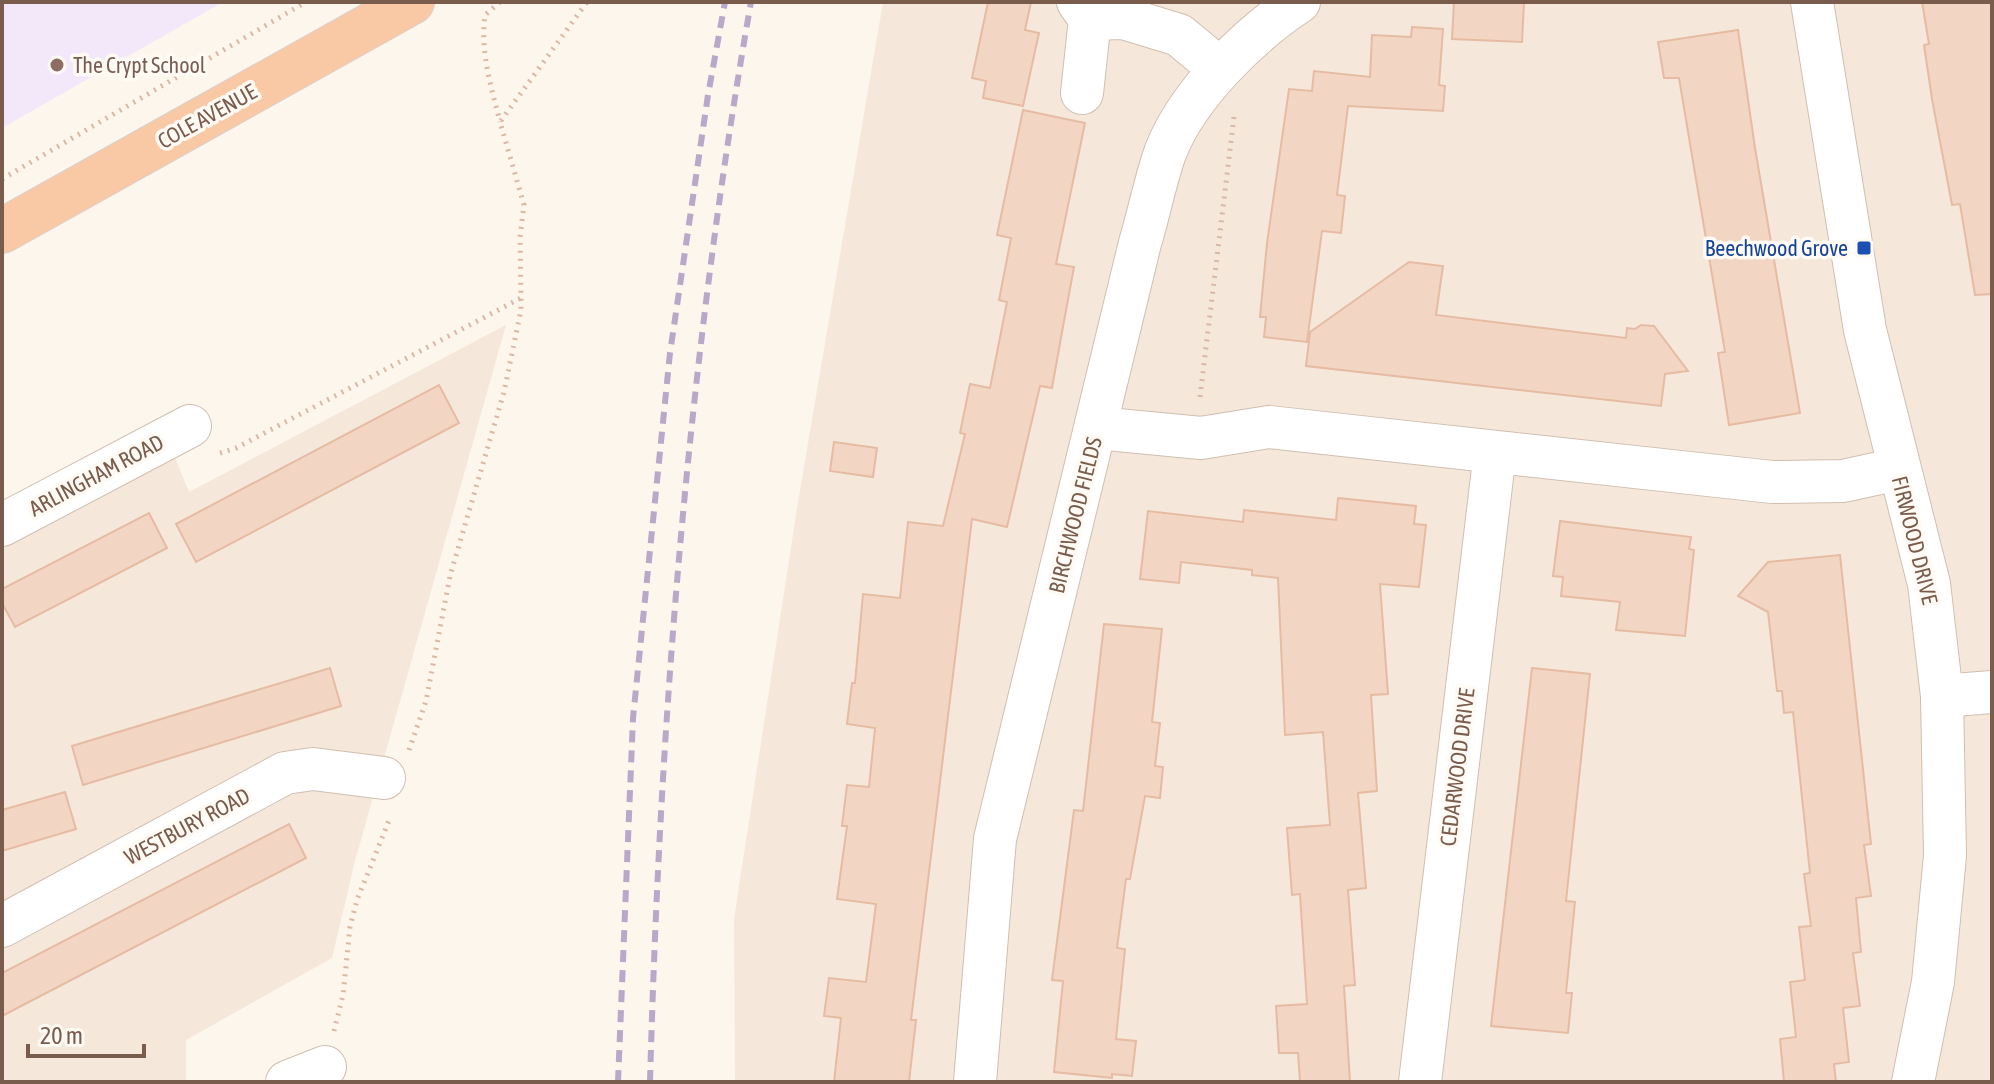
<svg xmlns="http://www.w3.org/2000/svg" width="1994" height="1084" viewBox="0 0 1994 1084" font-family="'Asap Condensed',sans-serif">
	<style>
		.residential { fill: #f5e8da }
		.education { fill: #f3e8fa }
		.building { fill: #f3d5c3; stroke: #e6bba3; stroke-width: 2 }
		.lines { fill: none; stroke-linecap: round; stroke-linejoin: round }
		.minor-casing { stroke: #d1beb0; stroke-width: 44 }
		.trunk-casing { stroke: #dad1cd; stroke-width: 46 }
		.path { stroke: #d9b8a5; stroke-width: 5; stroke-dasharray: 2 6; stroke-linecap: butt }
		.minor { stroke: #fff; stroke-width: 42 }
		.trunk { stroke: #f9c8a4; stroke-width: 44 }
		.rail { stroke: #b9a8c9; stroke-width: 6; stroke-dasharray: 12 8; stroke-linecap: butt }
		.education-dot { fill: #8d6e63; stroke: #fffaf3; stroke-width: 3 }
		.transit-dot { fill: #1a4fb4; stroke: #fffaf3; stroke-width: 3 }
		.labels { text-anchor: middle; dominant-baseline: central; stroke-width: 7; stroke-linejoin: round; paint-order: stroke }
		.education-label { font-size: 22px; fill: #785e54; stroke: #fffaf3; text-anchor: start }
		.street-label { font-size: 22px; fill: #7a5c4d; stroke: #fffaf3 }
		.transit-label { font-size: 22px; fill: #164399; stroke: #fffaf3; text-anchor: end }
	</style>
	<rect width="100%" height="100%" fill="#fdf6ec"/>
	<g class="residential">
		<path d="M883 2H1992V1082H735L734 919 797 508Z"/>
		<path d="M506 325 355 861 332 958 186 1040V1082H2V540L172 450 189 492Z"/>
	</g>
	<path class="education" d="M2 2H223L2 128Z"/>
	<g class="building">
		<path d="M988 2H1031L1025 30 1039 33 1023 106 983 98 986 81 972 78Z"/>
		<path d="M1454 2H1524L1522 42 1452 39Z"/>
		<path d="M1922 2H1992V294L1975 295 1960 204 1952 205 1932 99 1924 45 1929 44Z"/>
		<path d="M1412 27 1443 29 1439 85 1445 86 1443 111 1348 106 1337 195 1345 196 1341 233 1322 231 1307 342 1264 337 1266 317H1260L1267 243 1289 89 1312 91 1314 71 1370 77 1372 35 1411 37Z"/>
		<path d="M1738 30 1755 148 1800 413 1729 425 1718 353 1725 352 1679 78H1664L1658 42Z"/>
		<path d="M1023 110 1085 123 1056 264 1074 267 1060 343 1052 388 1040 386 1007 527 972 519 911 1020H916L909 1082H834L841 1018 824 1016 829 978 866 982 876 904 837 899 847 826H842L847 785 869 787 875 728 847 724 852 683H855L863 594 900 598 908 522 943 526 965 434 960 433 970 384 990 388 1007 302 999 300 1011 238 997 235Z"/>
		<path d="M1409 262 1443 266 1436 315 1626 338 1627 328 1635 329 1641 325 1654 326 1688 371 1665 374 1661 406 1306 366 1310 332Z"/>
		<path d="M439 385 459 423 196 562 176 524Z"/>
		<path d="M834 442 877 448 873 477 830 471Z"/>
		<path d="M1338 498 1416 506 1414 524 1426 525 1419 587 1380 584 1388 694 1371 695 1377 791 1358 793 1366 888 1348 890 1355 985 1344 986 1350 1082H1300L1298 1053H1279L1276 1006 1307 1004 1300 894 1292 895 1287 828 1330 825 1323 732 1285 735 1278 578 1252 575V570L1181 562 1179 583 1140 579 1148 511 1243 522 1244 510 1336 520Z"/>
		<path d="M149 513 167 548 15 627 2 603V589Z"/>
		<path d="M1560 521 1691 537 1689 549 1694 550 1685 636 1616 630 1620 602 1561 596 1563 577 1553 576Z"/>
		<path d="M1840 555 1871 844 1864 845 1871 896 1856 898 1861 952 1853 953 1860 1006 1843 1008 1849 1062 1834 1064 1836 1082H1784L1780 1039 1796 1037 1790 982 1805 980 1799 927 1811 926 1804 874 1810 873 1793 712 1784 713 1782 691H1777L1768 612 1738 596 1768 562Z"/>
		<path d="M1104 624 1162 629 1152 722 1160 723 1155 766 1163 767 1160 798 1145 796 1130 879H1126L1117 948 1125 949 1116 1039 1136 1041 1132 1076 1112 1074V1078L1054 1072 1063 981 1052 980 1074 810 1083 811Z"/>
		<path d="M330 668 341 706 83 785 72 746Z"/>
		<path d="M1532 668 1590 674 1566 901 1575 902 1566 993H1572L1568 1033 1491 1026Z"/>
		<path d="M65 792 76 829 2 851V810Z"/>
		<path d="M289 824 306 858 2 1016V973Z"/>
	</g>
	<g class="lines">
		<defs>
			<g id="minor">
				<path d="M1078 2 1090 19 1082 93"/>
				<path d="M1812 2 1865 330 1929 584 1942 696 1945 856 1933 982 1913 1082"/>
				<path d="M1090 19 1123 18 1179 35 1220 69"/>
				<path d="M1097 428 1201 438 1269 427 1772 482 1843 481 1898 469"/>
				<path d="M2 525 190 426"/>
				<path d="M1942 696 1992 692"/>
				<path d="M2 926 285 773 313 769 384 778"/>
				<path d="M287 1082 325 1067"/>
				<path d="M975 1082 995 839 1140 243C1149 213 1155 182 1165 153 1187 95 1249 35 1299 2"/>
				<path d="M1420 1082 1495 452"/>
			</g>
			<path id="trunk" d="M2 231 412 2"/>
		</defs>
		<use href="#minor" class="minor-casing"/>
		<use href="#trunk" class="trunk-casing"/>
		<g class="path">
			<path d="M500 2 485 15C480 52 491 86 500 122"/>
			<path d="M2 179 306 2"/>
			<path d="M1200 397 1234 117"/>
			<path d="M220 453 236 448 521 298 520 237 524 205 500 122 587 2"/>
			<path d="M409 750 426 701 450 576 504 392 521 310V298"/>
			<path d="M334 1031 343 995 350 927 357 900 390 818"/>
		</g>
		<use href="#minor" class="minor"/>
		<use href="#trunk" class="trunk"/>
		<g class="rail">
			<path d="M618 1082 633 718 670 353 708 95 725 2"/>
			<path d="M650 1082C660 721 688 358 751 2"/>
		</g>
	</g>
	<circle class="education-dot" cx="57" cy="65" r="8"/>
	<rect class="transit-dot" x="1856" y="240" width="16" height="16" rx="4"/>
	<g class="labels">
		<g class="education-label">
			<text x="73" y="65">The Crypt School</text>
		</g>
		<g class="street-label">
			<text transform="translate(207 116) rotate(-29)">COLE AVENUE</text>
			<text transform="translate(96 475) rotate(-28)">ARLINGHAM ROAD</text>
			<text transform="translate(1075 515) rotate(-76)">BIRCHWOOD FIELDS</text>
			<text transform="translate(1915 540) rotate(76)">FIRWOOD DRIVE</text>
			<text transform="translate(1457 767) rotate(-83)">CEDARWOOD DRIVE</text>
			<text transform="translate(187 826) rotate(-28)">WESTBURY ROAD</text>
		</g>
		<g class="transit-label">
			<text x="1848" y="248">Beechwood Grove</text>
		</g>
	</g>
	<rect width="1994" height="1084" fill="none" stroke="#7a5c4d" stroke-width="8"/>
	<path d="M28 1044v12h116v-12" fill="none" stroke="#7a5c4d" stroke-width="4"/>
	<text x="40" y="1044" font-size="24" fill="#7a5c4d" stroke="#fffaf3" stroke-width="6" paint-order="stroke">20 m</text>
</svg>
